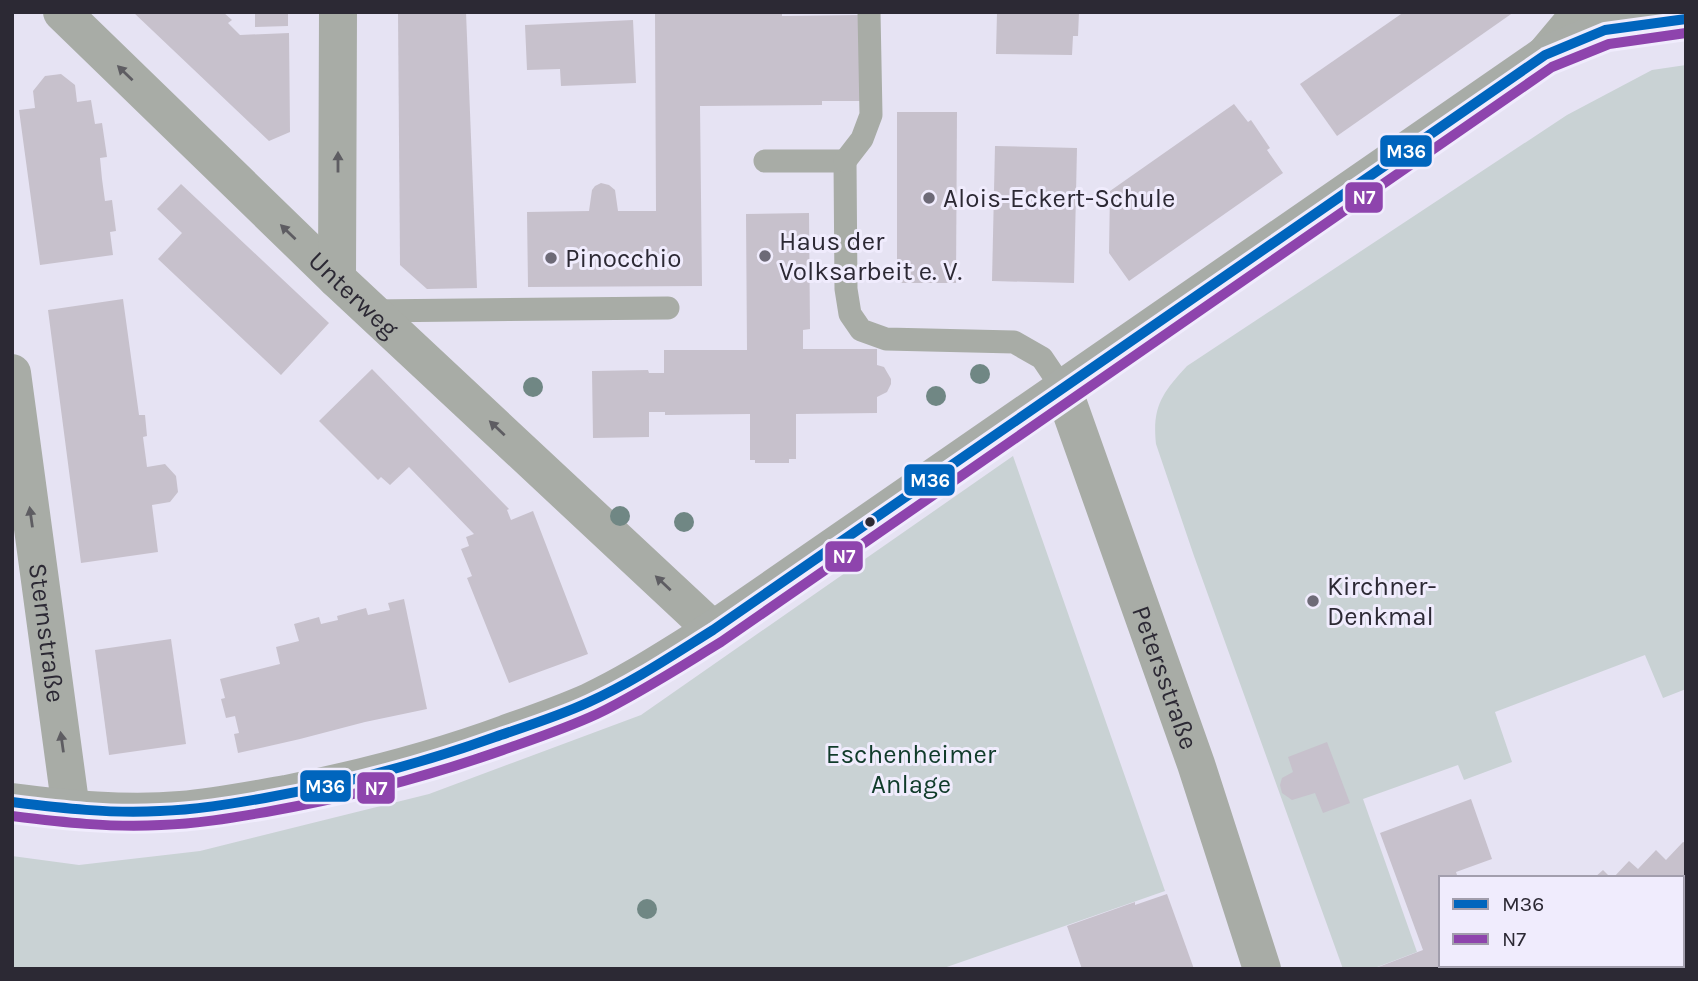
<svg xmlns="http://www.w3.org/2000/svg" width="1698" height="981" viewBox="0 0 1698 981" font-family="Karla,sans-serif">
	<style>
		.green { fill: #c9d2d4 }
		.building { fill: #c7c1cc }
		.lines { fill: none; stroke-linecap: round; stroke-linejoin: round }
		.service { stroke: #a8aca6; stroke-width: 23 }
		.minor { stroke: #a8aca6; stroke-width: 38 }
		.tertiary { stroke: #a8aca6; stroke-width: 38 }
		.secondary { stroke: #a8aca7; stroke-width: 38 }
		.bus-1-casing { stroke: #f0ecfd; stroke-width: 16 }
		.bus-2-casing { stroke: #f0ecfd; stroke-width: 16 }
		.bus-1 { stroke: #0065bd; stroke-width: 10 }
		.bus-2 { stroke: #8e44ad; stroke-width: 10 }
		.tree { fill: #708784 }
		.oneway { fill: #5e5d62 }
		.poi-dot { fill: #6d6a77; stroke: #f0ecfd; stroke-width: 2.5 }
		.bus-dot { fill: #2c2934; stroke: #f0ecfd; stroke-width: 2.5 }
		.labels { text-anchor: middle; dominant-baseline: central; stroke-width: 6; stroke-linejoin: round; paint-order: stroke }
		.poi-label { font-size: 26px; fill: #2c2934; stroke: #f0ecfd; text-anchor: start }
		.street-label { font-size: 26px; fill: #2c2934; stroke: #f0ecfd }
		.park-label { font-size: 26px; fill: #103b2a; stroke: #f0ecfd }
		.line-badge { stroke: #f0ecfd; stroke-width: 2.5 }
		.badge-label { font-size: 19px; text-anchor: middle; font-weight: bold; fill: #fff }
	</style>
	<rect width="100%" height="100%" fill="#e6e3f3"/>
	<g class="green">
		<path d="M1686 65V689L1663 698 1645 655 1495 712 1512 762 1464 780 1458 765 1363 799 1417 952 1372 969H1343L1194 556 1156 444C1152 407 1162 393 1187 366L1567 115 1652 70Z"/>
		<path d="M1013 456 1165 891 941 969H12V856L79 865 200 851 429 794 641 715Z"/>
	</g>
	<g class="building">
		<path d="M133 12H223L232 20 228 23 240 35 289 33 290 132 269 141Z"/>
		<path d="M255 12H288V26L255 27Z"/>
		<path d="M398 12H466L477 288 427 289 400 265Z"/>
		<path d="M655 12H782V16L861 15 862 101H822V105L700 106 702 286 528 287 527 212 589 211 592 190 595 186 601 183 609 185 615 190 618 211H656Z"/>
		<path d="M997 12H1079L1078 36H1073L1072 55 996 54Z"/>
		<path d="M1404 12H1514L1337 136 1300 84Z"/>
		<path d="M633 20 636 83 561 86 560 69 527 70 525 25Z"/>
		<path d="M61 74 75 85 77 102 91 100 95 124 102 123 107 157 100 158 102 179 105 201 112 200 116 231 110 232 113 255 40 265 19 110 35 108 33 91 45 76Z"/>
		<path d="M1234 104 1248 122 1251 120 1270 148 1267 150 1283 173 1129 281 1109 253 1110 191Z"/>
		<path d="M897 112H957L956 283H897Z"/>
		<path d="M995 146 1077 148 1074 283 992 281Z"/>
		<path d="M181 184 329 323 281 375 158 259 182 233 157 209Z"/>
		<path d="M809 213 810 329 803 330V349H877V365L884 367 891 379V384L887 392 877 397V413L796 414V459H789V463H755V460H750V414L665 415V412H649V437L593 438 592 371 648 370 649 373H664V350H747L746 214Z"/>
		<path d="M123 299 139 415H145L147 436 143 437 147 467 165 464 176 476 178 492 170 502 152 505 158 552 81 563 48 310Z"/>
		<path d="M372 369 509 509 507 510 511 520 533 511 588 654 509 683 467 578 472 576 461 549 469 546 466 537 474 534 409 467 390 485 381 477 378 480 319 421Z"/>
		<path d="M404 599 427 709 365 722 300 739 238 753 234 734 239 733 235 716 226 718 221 699 225 698 220 679 280 664 276 647 299 641 294 624 319 617 321 624 338 620 337 616 366 608 368 615 390 610 388 603Z"/>
		<path d="M171 639 186 744 109 755 95 650Z"/>
		<path d="M1327 742 1350 803 1323 813 1315 793 1292 800 1282 793 1280 785 1282 778 1293 772 1288 757Z"/>
		<path d="M1471 799 1492 859 1456 872 1458 878H1441V965H1480L1481 969H1373L1423 950 1380 833Z"/>
		<path d="M1683 842 1686 843V956L1682 957V878H1613L1629 861 1638 869 1656 850 1666 860Z"/>
		<path d="M1603 870 1611 878H1594Z"/>
		<path d="M1167 894 1194 969H1082L1067 926 1135 902V905Z"/>
		<path d="M1493 965H1658L1659 966 1650 969H1494Z"/>
	</g>
	<g class="lines">
		<g class="service">
			<path d="M765 161H845L846 289 850 314 861 330 886 339 1014 342 1042 358 1063 389"/>
			<path d="M845 161 862 139 871 115 869 12"/>
			<path d="M371 311 668 308"/>
		</g>
		<g class="minor">
			<path id="s1" d="M62 12 337 279 713 630"/>
			<path d="M337 279 338 12"/>
			<path id="s2" d="M12 373 71 810"/>
			<path id="s3" d="M1063 389 1196 764 1262 969"/>
		</g>
		<path class="tertiary" d="M1545 55 1581 12"/>
		<path class="secondary" d="M12 802C68 809 125 815 181 810 216 807 251 800 286 794 360 779 434 760 505 734 533 724 562 714 589 702 632 682 672 655 713 630L1545 55 1605 30 1686 19"/>
		<defs>
			<path id="bus-1" d="M12 802C61 808 111 814 160 811 195 810 230 804 265 798 343 784 420 764 495 737 527 726 559 716 589 702 633 682 673 655 713 630L1545 55 1605 30 1686 19"/>
			<path id="bus-2" d="M12 816C61 822 111 828 161 825 196 824 231 818 266 812 346 798 426 777 503 750 534 739 567 728 597 714 640 693 680 667 721 642L1552 67 1609 44 1686 33"/>
		</defs>
		<use href="#bus-1" class="bus-1-casing"/>
		<use href="#bus-2" class="bus-2-casing"/>
		<use href="#bus-1" class="bus-1"/>
		<use href="#bus-2" class="bus-2"/>
	</g>
	<g class="tree">
		<circle cx="980" cy="374" r="10"/>
		<circle cx="533" cy="387" r="10"/>
		<circle cx="936" cy="396" r="10"/>
		<circle cx="620" cy="516" r="10"/>
		<circle cx="684" cy="522" r="10"/>
		<circle cx="647" cy="909" r="10"/>
	</g>
	<defs><path id="oneway-solid" d="M-6-.8H1V-3.2L6.5 0L1 3.2V.8H-6Z" transform="scale(1.75)"/></defs>
	<g class="oneway">
		<use href="#oneway-solid" transform="translate(125 73) rotate(-136)"/>
		<use href="#oneway-solid" transform="translate(338 162) rotate(-90)"/>
		<use href="#oneway-solid" transform="translate(288 232) rotate(-136)"/>
		<use href="#oneway-solid" transform="translate(497 428) rotate(-137)"/>
		<use href="#oneway-solid" transform="translate(31 517) rotate(-98)"/>
		<use href="#oneway-solid" transform="translate(663 583) rotate(-137)"/>
		<use href="#oneway-solid" transform="translate(62 742) rotate(-98)"/>
	</g>
	<g class="poi-dot">
		<circle cx="929" cy="198" r="7"/>
		<circle cx="765" cy="256" r="7"/>
		<circle cx="551" cy="258" r="7"/>
		<circle cx="1313" cy="601" r="7"/>
	</g>
	<circle class="bus-dot" cx="870" cy="522" r="6"/>
	<g class="labels">
		<g class="poi-label">
			<text x="943" y="198">Alois-Eckert-Schule</text>
			<text x="779" y="241">Haus der<tspan x="779" dy="30">Volksarbeit e. V.</tspan></text>
			<text x="565" y="258">Pinocchio</text>
			<text x="1327" y="586">Kirchner-<tspan x="1327" dy="30">Denkmal</tspan></text>
		</g>
		<g class="street-label">
			<text stroke="none"><textPath href="#s1" startOffset="406">Unterweg</textPath></text>
			<text stroke="none"><textPath href="#s2" startOffset="262">Sternstraße</textPath></text>
			<text stroke="none"><textPath href="#s3" startOffset="306">Petersstraße</textPath></text>
		</g>
		<g class="park-label">
			<text x="911" y="754">Eschenheimer<tspan x="911" dy="30">Anlage</tspan></text>
		</g>
	</g>
	<g class="line-badge">
		<rect x="1379" y="134" width="54" height="34" rx="7" fill="#0065bd"/>
		<rect x="1344" y="181" width="40" height="33" rx="7" fill="#8e44ad"/>
		<rect x="903" y="463" width="53" height="34" rx="7" fill="#0065bd"/>
		<rect x="824" y="540" width="40" height="33" rx="7" fill="#8e44ad"/>
		<rect x="299" y="769" width="53" height="34" rx="7" fill="#0065bd"/>
		<rect x="356" y="771" width="40" height="34" rx="7" fill="#8e44ad"/>
	</g>
	<g class="badge-label">
		<text x="1406" y="158">M36</text>
		<text x="1364" y="204">N7</text>
		<text x="930" y="487">M36</text>
		<text x="844" y="563">N7</text>
		<text x="325" y="793">M36</text>
		<text x="376" y="795">N7</text>
	</g>
	<rect width="1698" height="981" fill="none" stroke="#2c2934" stroke-width="28"/>
	<rect x="1439" y="876" width="245" height="91" fill="#f0ecfd" stroke="#a29ead" stroke-width="2"/>
	<rect x="1453" y="899" width="35" height="10" fill="#0065bd" stroke="#a29ead" stroke-width="2"/>
	<text x="1502" y="911" font-size="21" fill="#2c2934">M36</text>
	<rect x="1453" y="934" width="35" height="10" fill="#8e44ad" stroke="#a29ead" stroke-width="2"/>
	<text x="1502" y="946" font-size="21" fill="#2c2934">N7</text>
</svg>
